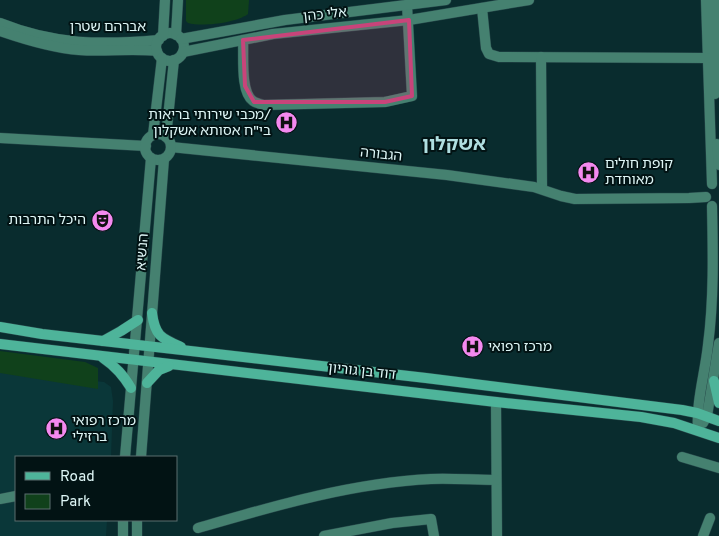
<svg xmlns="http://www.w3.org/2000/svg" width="719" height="536" viewBox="0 0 719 536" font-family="Overpass,'Noto Sans Hebrew',sans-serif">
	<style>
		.built { fill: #0a3739 }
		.park { fill: #10411b }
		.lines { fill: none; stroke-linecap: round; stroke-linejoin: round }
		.minor-casing { stroke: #27484a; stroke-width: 11 }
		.tertiary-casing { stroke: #27484a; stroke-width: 11 }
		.secondary-casing { stroke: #27484a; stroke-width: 11 }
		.minor { stroke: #458170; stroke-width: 10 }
		.tertiary { stroke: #458170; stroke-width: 10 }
		.secondary { stroke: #4eb49a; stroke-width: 10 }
		.marked { fill: #c8447a; fill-opacity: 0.2; stroke: #c8447a; stroke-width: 4; stroke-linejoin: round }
		.labels { text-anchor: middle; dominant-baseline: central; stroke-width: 4; stroke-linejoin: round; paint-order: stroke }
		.street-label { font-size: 14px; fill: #def6f6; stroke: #021314 }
		.poi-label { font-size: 14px; fill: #def6f6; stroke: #021314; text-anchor: start }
		.district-label { font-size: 19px; font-weight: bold; fill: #afdee0; stroke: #021314 }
	</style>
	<rect width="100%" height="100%" fill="#092c2e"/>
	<path class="built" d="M0 371 104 382 111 387 113 401 111 457H16V520H107L106 536H0Z"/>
	<g class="park">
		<path d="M186 0H249L248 14C236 23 202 27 188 23L186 21Z"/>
		<path d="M0 351 85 362 98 368V389L0 373Z"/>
	</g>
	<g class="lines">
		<defs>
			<g id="minor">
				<path d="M706 0 712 184"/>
				<path d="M482 8 486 48 489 54 499 57 707 58"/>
				<path d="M243 40C244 55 240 92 253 101 256 103 260 104 264 105L385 102 412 96 407 5"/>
				<path d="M541 57 542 188"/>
				<path d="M715 94V0"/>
				<path d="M0 138 146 146"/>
				<path d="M717 144 719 165"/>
				<path d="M171 147 447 175 534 187 561 196 575 199 689 198 706 197"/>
				<path d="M496 402 497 536"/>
				<path d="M703 423 707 416 719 343"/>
				<path d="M698 430C696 402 705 373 708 345 714 299 713 252 712 206"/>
				<path d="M682 457 719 468"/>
				<path d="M0 499 16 496"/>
				<path d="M198 528C274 506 351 483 431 479 452 478 474 480 496 480"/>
				<path d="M324 536 392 523 431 519 434 536"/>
				<path d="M703 536 710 518"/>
			</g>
			<g id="tertiary">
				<path d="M0 23C55 45 101 45 159 40"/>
				<path d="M0 31C26 40 52 48 79 50 105 52 131 48 157 51"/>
				<circle cx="170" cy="47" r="14"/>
				<path d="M176 35 178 0"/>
				<path d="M163 36 165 0"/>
				<path d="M181 39 285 20 446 0"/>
				<path d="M183 52 273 34 409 20 529 0"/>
				<circle cx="158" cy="147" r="13"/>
				<path d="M153 135 162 58"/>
				<path d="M166 137 174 60"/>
				<path d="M125 457 151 158"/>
				<path d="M141 457 164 159"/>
				<path d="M123 536V520"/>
				<path d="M137 536V520"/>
			</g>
			<g id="secondary">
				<path d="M152 313C155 336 161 338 181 347"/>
				<path d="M0 327 42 334 426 378 682 410 697 413 719 421"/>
				<path d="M103 341 121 331 138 320"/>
				<path d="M0 344 496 402 641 417 674 423 719 438"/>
				<path d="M103 358C116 367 123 375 131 388"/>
				<path d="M714 381 719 403"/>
				<path d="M147 383 159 370 169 366"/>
			</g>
		</defs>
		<use href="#minor" class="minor-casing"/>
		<use href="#tertiary" class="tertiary-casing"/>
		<use href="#secondary" class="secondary-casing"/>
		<use href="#minor" class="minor"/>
		<use href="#tertiary" class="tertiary"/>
		<use href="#secondary" class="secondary"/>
	</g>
	<path class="marked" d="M409 20 412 96 385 102H254L245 86 243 40Z"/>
	<defs>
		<symbol id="hospital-disc" viewBox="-11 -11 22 22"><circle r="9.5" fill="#f489ef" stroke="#021314"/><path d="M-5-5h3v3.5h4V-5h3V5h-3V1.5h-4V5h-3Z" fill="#111"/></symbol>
		<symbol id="theatre-disc" viewBox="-11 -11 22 22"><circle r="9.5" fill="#f489ef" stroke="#021314"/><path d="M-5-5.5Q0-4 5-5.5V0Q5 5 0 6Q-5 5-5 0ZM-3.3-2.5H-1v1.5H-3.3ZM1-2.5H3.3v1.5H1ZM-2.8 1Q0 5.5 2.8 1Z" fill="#111"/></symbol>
	</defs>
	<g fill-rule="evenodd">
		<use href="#hospital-disc" x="274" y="110" width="25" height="25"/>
		<use href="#hospital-disc" x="576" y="160" width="25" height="25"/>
		<use href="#theatre-disc" x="90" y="208" width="25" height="25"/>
		<use href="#hospital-disc" x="460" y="334" width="25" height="25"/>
		<use href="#hospital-disc" x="44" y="416" width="25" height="25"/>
	</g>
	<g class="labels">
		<g class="street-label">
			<text transform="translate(325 15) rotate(-6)">אלי כהן</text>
			<text x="108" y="27">אברהם שטרן</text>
			<text transform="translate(381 155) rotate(6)">הגבורה</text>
			<text transform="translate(143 252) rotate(-86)">הנשיא</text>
			<text transform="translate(362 372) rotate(6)">דוד בן גוריון</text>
		</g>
		<g class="poi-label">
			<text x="271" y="115" text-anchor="end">מכבי שירותי בריאות/<tspan x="271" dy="16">בי"ח אסותא אשקלון</tspan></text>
			<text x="605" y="164">קופת חולים<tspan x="605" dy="16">מאוחדת</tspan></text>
			<text x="86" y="220" text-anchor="end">היכל התרבות</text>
			<text x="488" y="347">מרכז רפואי</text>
			<text x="72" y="421">מרכז רפואי<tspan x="72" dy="16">ברזילי</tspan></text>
		</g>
		<g class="district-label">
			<text x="454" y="145">אשקלון</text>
		</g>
	</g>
	<rect x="15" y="456" width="162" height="65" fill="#021314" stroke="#5a6e6e"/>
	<rect x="25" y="472" width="25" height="8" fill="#4eb49a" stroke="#5a6e6e"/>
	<text x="60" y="481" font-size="15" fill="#def6f6">Road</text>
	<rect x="25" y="494" width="25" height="15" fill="#10411b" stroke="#5a6e6e"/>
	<text x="60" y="506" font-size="15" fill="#def6f6">Park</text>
</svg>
